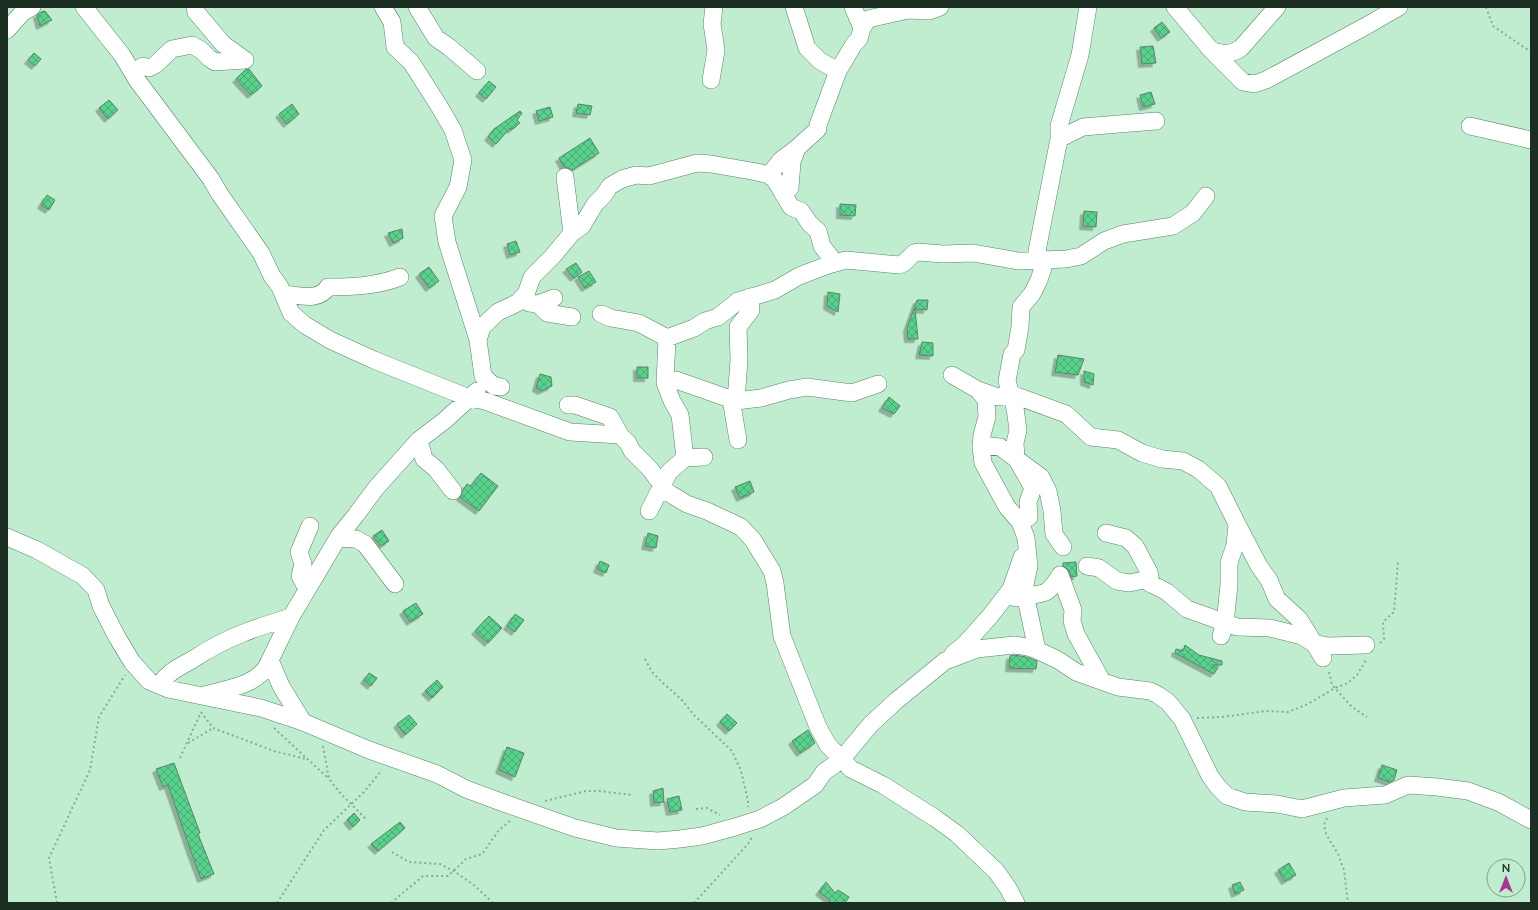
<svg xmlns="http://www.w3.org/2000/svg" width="1538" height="910" viewBox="0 0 1538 910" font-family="Lato,sans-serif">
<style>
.building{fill:url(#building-cross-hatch);stroke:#5a8368;filter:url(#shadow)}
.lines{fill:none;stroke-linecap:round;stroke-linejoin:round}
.minor-casing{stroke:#598267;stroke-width:18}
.path{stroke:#87aa93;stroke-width:2;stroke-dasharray:2 3;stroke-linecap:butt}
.minor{stroke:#fff;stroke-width:17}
</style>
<defs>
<pattern id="building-cross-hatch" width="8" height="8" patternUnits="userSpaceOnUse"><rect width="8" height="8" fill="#58d18c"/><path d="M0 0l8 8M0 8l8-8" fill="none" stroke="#48aa72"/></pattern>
<filter id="shadow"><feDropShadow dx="-3.5" dy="3.5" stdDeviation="0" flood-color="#0004"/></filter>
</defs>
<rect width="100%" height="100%" fill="#c0edcf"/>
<path class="building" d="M 45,11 L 52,20 L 40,26 L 37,15 L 41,12 Z
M 1162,22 L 1170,32 L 1161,38 L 1154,28 Z
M 1153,46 L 1156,63 L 1142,64 L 1140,47 Z
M 34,53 L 41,59 L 35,66 L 28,60 Z
M 249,69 L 262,86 L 251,95 L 236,79 L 245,70 Z
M 489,81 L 496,87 L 486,99 L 479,93 Z
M 1151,92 L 1155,104 L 1143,107 L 1140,95 Z
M 109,100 L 118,110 L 108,119 L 99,108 Z
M 292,104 L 299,114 L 287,124 L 279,114 Z
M 578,104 L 592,106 L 590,115 L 576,113 Z
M 550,107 L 553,117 L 539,121 L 536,111 Z
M 520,111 L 522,113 L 517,120 L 520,123 L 511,130 L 510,128 L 496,144 L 488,137 L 494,129 Z
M 590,138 L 599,153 L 572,170 L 564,167 L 559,158 Z
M 47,195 L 55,200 L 49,210 L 41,205 Z
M 840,204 L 856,205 L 855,216 L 840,215 Z
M 1084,211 L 1097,212 L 1096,227 L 1083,226 Z
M 402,229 L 403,238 L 393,243 L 388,233 Z
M 516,241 L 520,252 L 510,255 L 507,244 Z
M 576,263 L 582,272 L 574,278 L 566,269 Z
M 429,267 L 439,281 L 429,288 L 419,274 Z
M 589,271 L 596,282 L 585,288 L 578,277 Z
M 828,292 L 840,294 L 838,312 L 827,306 Z
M 917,300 L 928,300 L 927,310 L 915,309 L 918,339 L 908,339 L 907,328 Z
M 922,342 L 933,343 L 933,356 L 919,355 Z
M 1058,355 L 1084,359 L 1078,375 L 1055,372 Z
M 637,367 L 648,367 L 648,378 L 637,378 Z
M 1084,371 L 1094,374 L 1093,385 L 1084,382 Z
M 540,374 L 551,377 L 552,386 L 541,391 L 536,388 Z
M 889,397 L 900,406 L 894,414 L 882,408 Z
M 481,473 L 498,486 L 479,511 L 460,497 L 463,490 L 467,484 L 471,486 Z
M 750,481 L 754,492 L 740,498 L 735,487 Z
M 382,530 L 389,541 L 381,546 L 373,536 Z
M 648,533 L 658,536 L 656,548 L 645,546 Z
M 600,561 L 609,565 L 606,573 L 597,569 Z
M 1076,562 L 1077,576 L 1071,577 L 1069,570 L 1063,566 L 1063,563 Z
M 416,603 L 423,614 L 410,622 L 403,611 Z
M 515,614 L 524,620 L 515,632 L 507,626 Z
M 489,616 L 502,628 L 488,643 L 475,631 Z
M 1185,645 L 1199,655 L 1222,661 L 1222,665 L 1212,665 L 1217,669 L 1214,674 L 1175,653 L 1176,649 L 1183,651 Z
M 1014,655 L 1026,657 L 1037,661 L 1036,669 L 1009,668 L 1010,656 Z
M 369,673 L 377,678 L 371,686 L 364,680 Z
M 437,680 L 443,687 L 432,698 L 425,691 Z
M 727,714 L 737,723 L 729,731 L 720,722 Z
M 409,715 L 417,724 L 405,735 L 397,724 Z
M 808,730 L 815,743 L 800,753 L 792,741 Z
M 507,747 L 524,753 L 515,777 L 499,770 Z
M 174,763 L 200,833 L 198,834 L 214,874 L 201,879 L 190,849 L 168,785 L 163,787 L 156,769 Z
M 1382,765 L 1397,770 L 1394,780 L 1390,782 L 1378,778 Z
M 663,788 L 664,802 L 654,803 L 653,791 Z
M 679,796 L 682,810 L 670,812 L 667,799 Z
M 354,813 L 360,820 L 353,827 L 347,820 Z
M 400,822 L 405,828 L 378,851 L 371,844 Z
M 1289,863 L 1296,875 L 1285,881 L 1278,870 Z
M 826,882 L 835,893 L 838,890 L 849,897 L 845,903 L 829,903 L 830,900 L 819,892 Z
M 1240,882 L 1244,890 L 1235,894 L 1232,885 Z"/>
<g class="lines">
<defs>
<path id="minor" d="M 84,7 L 122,55 L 137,80 L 211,179 L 219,193 L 261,253 L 272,276 L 280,287 L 291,313 L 305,325 L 330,340 L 374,360 L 469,398 L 485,401 L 570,432 L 620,435 L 628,443 L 632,451 L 650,469 L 667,492 L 687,504 L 707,511 L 741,527 L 753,540 L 772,571 L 775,583 L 782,636 L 818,727 L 828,745 L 851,769 L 883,785 L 935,818 L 957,834 L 996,871 L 1008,888 L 1016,903
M 195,7 L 196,12 L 223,44 L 245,60
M 383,7 L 392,22 L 395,47 L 411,62 L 439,106 L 453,130 L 463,160 L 458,187 L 443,216 L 447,242 L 478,340
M 417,7 L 436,38 L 449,47 L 477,71
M 794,7 L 807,48 L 820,61 L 838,71
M 1175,7 L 1211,50 C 1222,55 1231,55 1241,48 L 1277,7
M 908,10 L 929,11 L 940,7
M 862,28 L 868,19 L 908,10 L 912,7
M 7,30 L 22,13 L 32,7
M 1211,50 L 1243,82 L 1254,84 L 1266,80 L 1366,26 L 1399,7
M 133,73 L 143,66 L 149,68 L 155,65 L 172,49 L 192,45 L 201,50 L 209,58 L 215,62 L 245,60
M 711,80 L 716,50 L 712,24 L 714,7
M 1470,126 L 1531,140
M 1059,139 L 1083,127 L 1156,121
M 769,175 L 781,160 L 797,148
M 565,177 L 572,233
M 783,194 L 790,188 L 792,162 L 797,148 L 818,129 L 818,125 L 838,71 L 854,44 L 859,39 L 862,28 L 853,7
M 283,294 C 298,295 319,302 328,287 C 352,287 377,286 400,277
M 529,303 L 538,304 L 554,298
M 538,304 L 547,313 L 572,317
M 601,314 L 611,318 L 639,323 L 667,338 L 665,383 L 672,401 L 680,415 L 685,458 L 669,472 L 649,511
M 667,338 L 694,328 L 705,321 L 718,317 L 738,301 L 775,290 L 799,276 L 828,265 L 846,260 L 899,265 L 904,263 L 914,253 L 918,252 L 943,254 L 973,253 L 1018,261 L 1066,259 L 1081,256 L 1104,241 L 1123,234 L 1173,226 L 1193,213 L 1206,196
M 952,375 L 978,390 L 986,400 L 987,417 L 982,435 L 981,448 L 983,463 L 1007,507 L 1020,522 L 1026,538 L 1029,566 L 1024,589 L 1037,650
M 676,380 L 736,401 L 761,398 L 789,390 L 807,387 L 852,393 L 878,384
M 501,387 L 494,386 L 483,376 L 478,340 L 482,327 L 498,312 L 517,303 L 526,294 L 532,277 L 552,257 L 572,233 L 582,226 L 595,204 L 604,195 L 610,186 L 622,179 L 636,175 L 649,176 L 697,163 L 711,164 L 757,172 L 769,175 L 775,180 L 791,207 L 801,211 L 810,224 L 818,231 L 822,246 L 835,263
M 978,390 L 998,397 L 1011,394 L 1066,414 L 1091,437 L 1118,440 L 1142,453 L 1162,459 L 1183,461 L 1198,469 L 1218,486 L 1237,524 L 1235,545 L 1229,563 L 1229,585 L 1225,623 L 1221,636
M 731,399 L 738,440
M 736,401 L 739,360 L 738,327 L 751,310 L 750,297
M 568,405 L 575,405 L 610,417 L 620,435
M 419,440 L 424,459 L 436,469 L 453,491
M 981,445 L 1000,447 L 1041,477 L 1048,491 L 1052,511 L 1054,534 L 1063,547
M 685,458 L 704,457
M 1020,522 L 1029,517 L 1028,502 L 1033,488 L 1016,458 L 1015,443 L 1018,430 L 1015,408 L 1007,381 L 1012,354 L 1016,350 L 1020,327 L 1021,307 L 1032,294 L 1039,280 L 1043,268 L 1037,251 L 1059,139 L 1059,126 L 1080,55 L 1088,7
M 1237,524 L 1259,566 L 1269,580 L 1277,599 L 1299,619 L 1323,658
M 1106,533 L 1126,538 L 1135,546 L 1149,572 L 1151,584
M 7,537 L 37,550 L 83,576 L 96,590 L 101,606 L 117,637 L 132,662 L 149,681 L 168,689 L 261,708 L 303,722 L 369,750 L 437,774 L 466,789 L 501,802 L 575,828 L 616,838 L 658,841 L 680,839 L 702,836 L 735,827 L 760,819 L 783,807 L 815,785 L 824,772 L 841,760 L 871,724 L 896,701 L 945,661 L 977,649 L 1014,645 L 1028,647 L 1037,650 L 1058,660 L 1076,672 L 1118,687 L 1150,691 L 1158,695 L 1168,702 L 1182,719 L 1210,776 L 1218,787 L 1227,796 L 1245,802 L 1277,804 L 1302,809 L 1344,798 L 1385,795 L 1408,785 L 1437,787 L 1468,791 L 1498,802 L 1531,820
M 338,538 L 356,539 L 365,544 L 395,584
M 1087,566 L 1099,568 L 1117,581 L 1129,583 L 1144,580 L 1167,592 L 1187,609 L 1237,627 L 1270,628 L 1302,636 L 1313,643 L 1328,646 L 1366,645
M 1060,575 L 1073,610 L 1072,621 L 1076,634 L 1102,681
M 307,589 L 300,576 L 303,564 L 299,552 L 310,526
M 1016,598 C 1040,591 1045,601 1060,575
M 953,654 L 966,643 L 991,615 L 1011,589 L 1022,557
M 159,685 C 171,669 179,668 195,658 C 227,637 255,628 291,617
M 205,695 C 228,688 260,686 270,660
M 303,722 L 281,686 L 270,660 L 291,617 L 339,536 L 356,515 L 376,488 L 419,440 L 444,421 L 477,391"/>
</defs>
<use href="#minor" class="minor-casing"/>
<path class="path" d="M 1486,7 L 1493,26 L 1531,52
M 1380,643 L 1384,639 L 1383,622 L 1394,612 L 1398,561
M 645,659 L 652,672 L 663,683 L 681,699 L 694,715 L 732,751 L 741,771 L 748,801 L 748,807
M 1329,672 L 1332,685 L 1352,707 L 1367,717
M 201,712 L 213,728 L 274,751 L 306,759
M 1197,718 L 1222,717 L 1266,711 L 1288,712 L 1308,704 L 1335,688 L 1348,683 L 1357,675 L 1366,660
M 274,728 L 328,778
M 188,743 L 213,728
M 323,746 L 329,779 L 341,794 L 367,820
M 180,758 L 201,712
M 545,801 L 586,791 L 599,791 L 632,795
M 696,809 L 707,808 L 720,815
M 1327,818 L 1324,825 L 1326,834 L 1338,854 L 1344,870 L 1348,903
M 392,852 L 409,862 L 440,864 L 454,871 L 475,886 L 493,903
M 57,903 L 49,858 L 90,770 L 99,717 L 125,675
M 277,903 L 324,830 L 364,792 L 382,770
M 391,903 L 423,876 L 448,876 L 466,859 L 482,854 L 499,830 L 510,821
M 694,903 L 748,844 L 752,837"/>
<use href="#minor" class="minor"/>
</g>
<rect width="1538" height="910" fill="none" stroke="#1c2d22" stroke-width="16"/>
<g transform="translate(1506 878)"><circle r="19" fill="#c0edcf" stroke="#7ea08a"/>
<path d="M0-3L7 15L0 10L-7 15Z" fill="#a63592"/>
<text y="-6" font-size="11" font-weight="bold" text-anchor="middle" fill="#1c2d22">N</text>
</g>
</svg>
